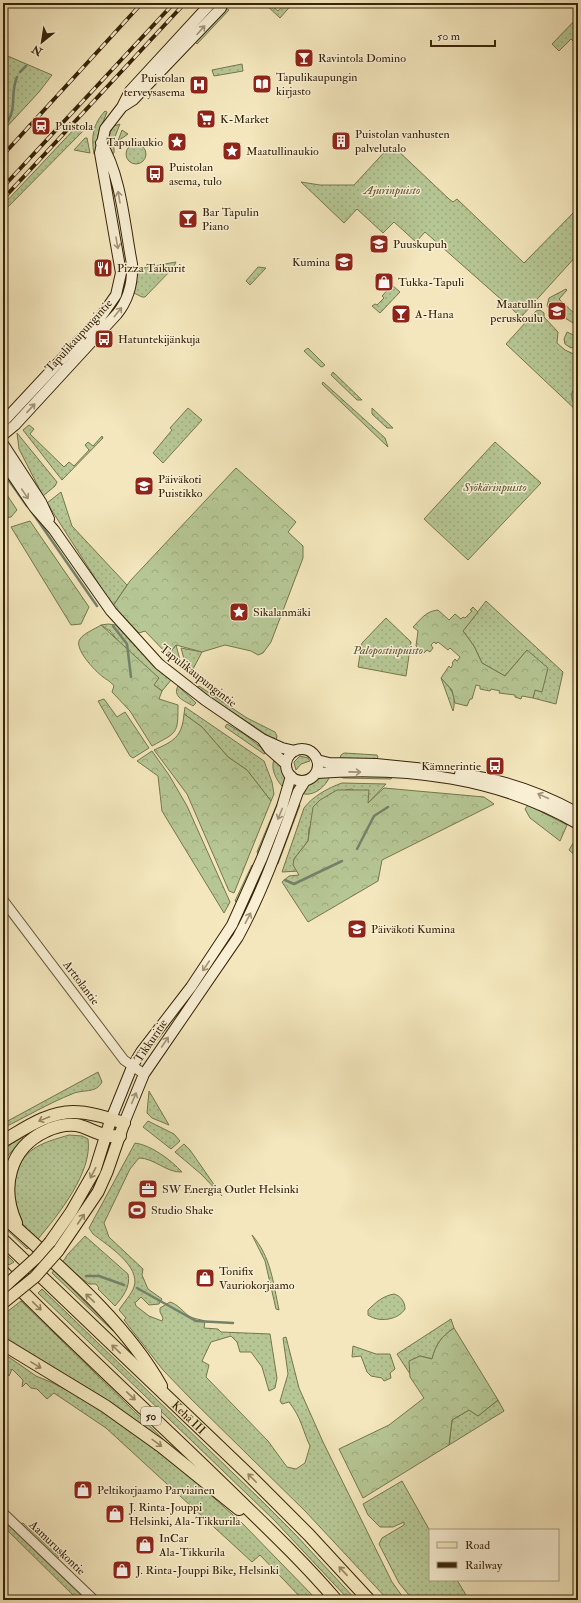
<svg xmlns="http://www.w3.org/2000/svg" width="581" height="1603" viewBox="0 0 581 1603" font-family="'IM FELL Double Pica',serif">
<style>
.grass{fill:url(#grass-dots);stroke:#76764e}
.forest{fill:url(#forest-crowns);stroke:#76764e}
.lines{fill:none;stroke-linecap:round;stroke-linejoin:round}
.stream{stroke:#74826c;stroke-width:2.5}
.tertiary-casing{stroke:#665535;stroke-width:11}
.secondary-casing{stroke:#372408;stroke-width:12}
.primary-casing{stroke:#372408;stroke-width:13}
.trunk-casing{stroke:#372408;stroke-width:14}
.tertiary{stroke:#f8efd4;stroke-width:9}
.secondary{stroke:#f8efd4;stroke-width:10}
.primary{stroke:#f4e7bd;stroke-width:11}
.trunk{stroke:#f4e7bd;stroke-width:12}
.rail-casing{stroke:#372408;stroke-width:4}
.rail{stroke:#f8efd4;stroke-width:2.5;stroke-dasharray:8;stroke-linecap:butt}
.primary-bridge-casing{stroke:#372408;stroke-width:13;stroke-linecap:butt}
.primary-bridge{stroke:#f4e7bd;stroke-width:11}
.oneway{stroke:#a19478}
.oneway2{stroke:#968662}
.labels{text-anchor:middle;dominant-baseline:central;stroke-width:3;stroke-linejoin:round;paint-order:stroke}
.shield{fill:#f8efd4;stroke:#716145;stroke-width:1}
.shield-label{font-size:11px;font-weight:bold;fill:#372408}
.poi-label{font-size:12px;fill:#372408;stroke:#f8efd4;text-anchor:start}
.park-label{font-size:12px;font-style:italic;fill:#5d5532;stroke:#f8efd4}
.street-label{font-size:12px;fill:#372408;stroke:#f8efd4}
</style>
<defs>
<pattern id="grass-dots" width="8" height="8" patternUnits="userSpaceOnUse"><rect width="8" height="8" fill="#b6c795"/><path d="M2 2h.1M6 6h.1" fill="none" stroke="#9dab7f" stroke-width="1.8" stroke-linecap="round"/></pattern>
<pattern id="forest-crowns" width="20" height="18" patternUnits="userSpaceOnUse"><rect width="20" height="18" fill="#b6c795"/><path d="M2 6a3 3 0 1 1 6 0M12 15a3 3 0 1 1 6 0" fill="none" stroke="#9dab7f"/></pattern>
</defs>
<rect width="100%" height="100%" fill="#f4e7bd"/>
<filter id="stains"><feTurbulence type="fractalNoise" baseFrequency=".005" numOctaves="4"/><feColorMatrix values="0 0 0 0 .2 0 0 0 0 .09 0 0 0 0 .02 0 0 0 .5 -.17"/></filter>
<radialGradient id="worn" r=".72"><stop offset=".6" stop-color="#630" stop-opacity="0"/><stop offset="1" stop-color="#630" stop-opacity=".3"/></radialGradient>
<path class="grass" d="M 264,3 L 269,3 L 278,11 L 285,3 L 293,3 L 280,18 Z
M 225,7 L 229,10 L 197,44 L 195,42 Z
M 578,17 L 578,45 L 571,39 L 559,51 L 552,44 Z
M 3,54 L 52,75 L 39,92 L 3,131 Z
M 242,64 L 243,71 L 214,76 L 212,70 Z
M 105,111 L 107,112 L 98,135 L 99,153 L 94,154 C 91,137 93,124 105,111 Z
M 120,124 L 114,139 L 114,153 L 111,155 C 108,146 107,134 114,126 Z
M 78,125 L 83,131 L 3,212 L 3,205 Z
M 122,130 L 128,134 L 118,141 Z
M 85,138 L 87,138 L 90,153 L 74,150 Z
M126 154a10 10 0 1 1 20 0a10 10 0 1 1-20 0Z
M 390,146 L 395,148 L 449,199 L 453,202 L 457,199 L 524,263 L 578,208 L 578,254 L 521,317 L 425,232 L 416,242 L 394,222 L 383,233 L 357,209 L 344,223 L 301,182 L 320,185 L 354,185 Z
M 176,262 L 173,268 L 145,297 L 142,297 L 134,293 C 135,283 134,274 143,268 Z
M 258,267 L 266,268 L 250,285 L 246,281 Z
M 392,285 L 400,292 L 380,313 L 372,306 L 375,304 L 377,305 L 384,298 L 382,296 Z
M 566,289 L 567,290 L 559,299 L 578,317 L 578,326 L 565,318 L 554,315 L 547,306 L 549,298 Z
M 540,310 L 544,313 L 544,317 L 558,332 L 557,343 L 565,350 L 578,356 L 578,412 L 506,344 L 536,311 Z
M 567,332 L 578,337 L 578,346 L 571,348 L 565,344 L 564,339 Z
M 308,348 L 325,365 L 322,367 L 320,366 L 304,351 Z
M 333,372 L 362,400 L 357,400 L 331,375 Z
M 188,408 L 202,420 L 163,463 L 153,453 L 172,430 L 170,428 Z
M 372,408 L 393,428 L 387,428 L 372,414 Z
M 29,425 L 34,429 L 30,434 L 64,467 L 69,462 L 74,466 L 89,450 L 85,445 L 88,442 L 93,446 L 102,436 L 103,438 L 62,480 L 23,430 Z
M 17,433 L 57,482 L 55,486 L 43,496 L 19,449 Z
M 495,442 L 541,483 L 468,560 L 424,519 Z
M 61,492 L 72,526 L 127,585 L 113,606 L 47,503 Z
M 486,601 L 563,672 L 556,704 L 533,698 L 535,690 L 542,692 L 527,650 L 505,676 L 482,663 L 474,646 L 463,631 Z
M 386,618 L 411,642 L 406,676 L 358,667 L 362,643 Z
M 108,624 L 116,625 L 135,646 L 171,680 L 162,691 L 154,685 L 110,631 L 101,625 Z
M 176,645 L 181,664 L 181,669 L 168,655 Z
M 181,648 L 202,652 L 193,669 L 194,673 L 186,666 Z
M 441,678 C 451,688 457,696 453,711 Z
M 178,686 L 196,703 L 193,706 C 185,701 172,697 178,686 Z
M 199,686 L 247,718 L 275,732 L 277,736 L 276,741 L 196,688 Z
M 185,707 L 264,761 L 272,782 L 274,794 L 271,801 L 247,770 L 228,757 L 202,727 L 184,714 Z
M 227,724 L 244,734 L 267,752 L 264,754 L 225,727 Z
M 344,753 L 377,755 L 378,757 L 375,761 L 339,761 L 341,755 Z
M 300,756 L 308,758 L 310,761 L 301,764 L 296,770 L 294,762 Z
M 275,758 C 283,766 286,777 285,789 C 277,782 269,768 275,758 Z
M 330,775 C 327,786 313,798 301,793 C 306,784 319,778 330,775 Z
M 339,776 L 394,776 L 391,779 L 343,778 Z
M 342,783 L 386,784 L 368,803 L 352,789 L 345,790 L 309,828 L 308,841 L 294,859 L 294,865 L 299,871 L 282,872 L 304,808 C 313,796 328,788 342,783 Z
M 280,797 L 283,798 L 260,857 L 257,852 Z
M 298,803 L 300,805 L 279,861 L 278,864 L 275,863 Z
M 252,865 L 256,867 L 239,905 L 235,901 Z
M 98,1072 L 102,1082 C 96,1094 82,1089 72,1094 C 49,1103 26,1117 3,1128 L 4,1123 Z
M 149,1091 L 169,1125 L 152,1118 L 147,1113 Z
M 148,1121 L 174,1134 L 180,1141 L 171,1149 L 143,1127 Z
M 21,1135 L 23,1138 L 6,1158 L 3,1168 L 3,1146 Z
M 69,1135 L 82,1136 L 88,1139 C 93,1172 58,1215 38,1239 C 33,1234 26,1229 22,1223 C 8,1202 10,1166 32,1150 C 43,1142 56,1139 69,1135 Z
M 135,1143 C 151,1145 171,1160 182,1172 C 167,1173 154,1158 139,1158 L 130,1169 L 104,1223 L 109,1237 L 143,1269 L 142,1275 L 148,1289 L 162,1299 L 159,1304 L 149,1305 L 141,1297 L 135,1303 L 136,1306 L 149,1316 L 162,1321 L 163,1318 L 160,1312 L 160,1308 L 170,1302 C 179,1305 182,1311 189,1316 C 194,1319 199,1319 205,1321 L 204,1328 L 218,1329 L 221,1332 L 270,1334 L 277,1378 L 275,1388 L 269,1391 L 262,1367 L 251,1352 L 240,1352 L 237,1342 L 231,1336 L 211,1342 L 202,1361 L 209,1365 L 206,1377 L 268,1441 L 287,1467 L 296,1469 L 305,1463 L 310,1446 C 302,1429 302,1419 289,1402 L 282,1404 L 280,1401 L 288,1374 L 283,1338 L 286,1337 L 299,1388 L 323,1442 L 392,1582 L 405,1600 L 388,1600 L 306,1512 L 189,1397 L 163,1370 L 124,1320 L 126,1318 L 119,1310 C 124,1302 131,1295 134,1287 C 141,1266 107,1245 93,1234 L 89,1228 Z
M 184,1144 L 190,1150 L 222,1196 L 201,1174 L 175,1152 Z
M 3,1221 L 30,1247 L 27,1249 L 3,1226 Z
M 252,1235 C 271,1257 273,1282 279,1310 L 276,1309 L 265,1261 Z
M 85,1236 L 128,1274 C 131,1286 123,1297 115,1306 L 98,1289 L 99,1288 L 96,1284 L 89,1284 L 62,1263 L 68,1254 Z
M 3,1251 L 14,1262 L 9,1265 L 3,1259 Z
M 54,1270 L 113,1331 L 52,1273 Z
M 42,1289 L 261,1500 L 295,1534 L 356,1600 L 349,1600 L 274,1520 L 38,1293 Z
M 394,1294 C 401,1296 405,1302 405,1309 C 398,1320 379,1323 368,1315 L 368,1310 C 376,1302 383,1296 394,1294 Z
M 21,1301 L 167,1443 L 3,1339 L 3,1315 Z
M 451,1319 L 454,1328 C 441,1337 436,1344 432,1359 L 420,1356 L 410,1361 L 410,1374 L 397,1354 Z
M 353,1346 L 376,1354 L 390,1354 L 395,1369 L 390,1373 L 391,1378 L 384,1381 L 382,1378 L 371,1376 L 367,1372 L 361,1356 L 352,1357 Z
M 3,1353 L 36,1376 L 53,1383 L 82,1398 L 164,1454 L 241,1522 L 317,1600 L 303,1600 L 260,1555 L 252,1562 L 106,1428 L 54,1393 L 47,1399 L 37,1389 L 31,1388 L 26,1383 L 22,1387 L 23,1380 L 12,1369 L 9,1376 L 6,1373 L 8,1366 L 6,1364 L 4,1366 L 3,1365 Z
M 498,1400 L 504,1411 L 449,1445 L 452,1420 L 469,1410 L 478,1416 Z
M 402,1481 L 430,1531 L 430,1580 L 457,1580 L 469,1600 L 413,1600 L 399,1583 L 379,1544 L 382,1538 L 404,1525 L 404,1522 L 393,1527 L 380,1527 L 368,1515 L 363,1504 Z
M 3,1520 L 86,1600 L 79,1600 L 76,1598 L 3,1526 Z
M 22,1523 L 23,1523 L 59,1557 L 57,1559 L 21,1524 Z"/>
<path class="forest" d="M 323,382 L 385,438 L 388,447 L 322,384 Z
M 578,386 L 578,408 C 571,401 568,392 578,386 Z
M 236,468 L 296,522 L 288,532 L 303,546 L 303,558 L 271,642 L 263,653 L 258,655 L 251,651 L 225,645 L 202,652 L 176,645 L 168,655 L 145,631 L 139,633 L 113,606 L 130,581 Z
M 3,489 L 17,510 L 11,517 L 3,518 Z
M 30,521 L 89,607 L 81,624 L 71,625 L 11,527 Z
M 473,607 L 478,612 L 463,631 L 474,646 L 482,663 L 505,676 L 527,650 L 548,668 L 542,692 L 535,690 L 533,698 L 522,696 L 521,699 L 515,697 L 515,695 L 499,693 L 500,691 L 491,689 L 490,691 L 480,689 L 480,686 L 476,685 L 472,699 L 470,699 L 467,706 L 455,703 L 452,690 L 441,678 L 449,666 L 451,668 L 453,664 L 452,663 L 455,659 L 457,661 L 460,657 L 450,648 L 448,650 L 438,642 L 436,644 L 434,642 L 431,645 L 433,648 L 430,652 L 427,650 L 424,653 L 416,646 L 418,631 L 413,627 C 421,619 426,611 438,610 L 449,620 L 455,614 L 461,619 L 463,617 L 465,618 L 472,611 L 470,610 Z
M 101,625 L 159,678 L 154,685 L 162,691 L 159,699 L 178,705 C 178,735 177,732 152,746 L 130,711 L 112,692 L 114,686 C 110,681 107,680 103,677 C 95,671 73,648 80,639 C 84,633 95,629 101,625 Z
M 104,699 L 117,717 L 125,712 L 149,748 L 133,758 L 130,756 L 98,701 Z
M 184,714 L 202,727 L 228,757 L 247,770 L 271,801 L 234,893 L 229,891 L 187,794 L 154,750 C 174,741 182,737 184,714 Z
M 152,751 L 169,775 L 187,806 L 230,902 L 224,913 L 162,811 L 158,776 L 137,761 Z
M 384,788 L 484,797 L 494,804 L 382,860 L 378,881 L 308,922 L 282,882 L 289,876 L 299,875 L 293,865 L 294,859 L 308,841 L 313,807 L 320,800 L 337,790 L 369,790 L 368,803 Z
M 528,805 L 567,825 L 560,841 L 530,818 L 525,809 Z
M 578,835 L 578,858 L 569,850 Z
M 454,1328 L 498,1400 L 478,1416 L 469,1410 L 452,1420 L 449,1445 L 363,1498 L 339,1449 L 389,1425 L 424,1398 L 410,1377 L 409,1361 L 420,1356 L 432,1359 C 436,1344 441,1337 454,1328 Z"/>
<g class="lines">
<path class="stream" d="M 20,72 L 26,66
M 3,127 C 19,112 9,95 17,77
M 3,472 L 27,506
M 32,512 L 97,606
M 113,626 L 127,644 L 131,677
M 357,849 L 374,816 L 388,807
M 285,880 L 294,884 L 342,861
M 86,1276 L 99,1276 L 124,1285
M 137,1288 L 196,1321 L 233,1323"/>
<defs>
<path id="tertiary" d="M 3,900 L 124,1060 L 144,1074
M 3,1513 L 94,1600"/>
<path id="secondary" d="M 122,107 L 130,91 L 211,3
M 3,422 L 100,318 L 116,295 L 121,273 L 100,153 L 105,129 L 122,107 L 133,100 L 221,8 L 222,3
M 3,435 L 15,425 L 117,314 C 129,299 133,283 132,264 C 125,228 121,174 101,143
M 3,444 L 41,502 L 49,519
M 3,461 L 34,507 L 54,530 L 111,611 L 159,664 L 205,700 L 262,739 L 282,748 L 295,751
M 262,739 L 269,749 L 286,764
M286 765a16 16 0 1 1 32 0a16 16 0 1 1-32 0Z
M 317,760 L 329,763 L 376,764 L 426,769
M 316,773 C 405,766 500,778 578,824
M 460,774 C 502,779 540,792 578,813
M 111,1119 L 132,1067 L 141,1052 L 191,987 L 232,925 L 262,858 L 282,807 L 291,776
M 124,1123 L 144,1074 L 238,937 C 263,891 280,842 298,792 L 305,781"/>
<path id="primary" d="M 50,1242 L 71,1212 L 95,1170 L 111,1119
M 58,1251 L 98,1192 L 107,1172 L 124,1123"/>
<g id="trunk">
<path d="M 3,1141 C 24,1129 47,1112 73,1112 C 90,1112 108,1118 124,1123"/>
<path d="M 3,1216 C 58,1266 124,1320 161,1386"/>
<path d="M 16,1223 C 0,1188 9,1148 46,1131 C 54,1127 66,1124 76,1125 C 85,1126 95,1133 105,1135 C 109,1137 115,1136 120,1136"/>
<path id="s1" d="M 3,1240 L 249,1475 L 309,1535 L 369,1600"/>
<path d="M 3,1272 C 81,1352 164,1426 244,1505 C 276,1536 307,1566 336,1600"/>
<path d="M 3,1344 L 105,1406 L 161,1446 L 239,1509"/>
</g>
</defs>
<use href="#tertiary" class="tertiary-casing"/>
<use href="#secondary" class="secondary-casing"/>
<use href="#primary" class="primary-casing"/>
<use href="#trunk" class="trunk-casing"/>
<use href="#tertiary" class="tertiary"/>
<use href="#secondary" class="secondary"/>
<use href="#primary" class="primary"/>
<use href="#trunk" class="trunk"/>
<defs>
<path id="rail" d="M 3,155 L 142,3
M 3,187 L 174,3
M 3,199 L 185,3"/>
</defs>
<use href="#rail" class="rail-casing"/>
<use href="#rail" class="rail"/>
<defs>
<path id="primary-bridge" d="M 3,1288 L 36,1258 L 50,1242
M 3,1303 L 35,1277 L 58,1251"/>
</defs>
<use href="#primary-bridge" class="primary-bridge-casing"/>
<use href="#primary-bridge" class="primary-bridge"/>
</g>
<defs><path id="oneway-shaft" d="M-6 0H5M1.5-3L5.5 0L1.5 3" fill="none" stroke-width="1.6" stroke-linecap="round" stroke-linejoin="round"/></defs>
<g class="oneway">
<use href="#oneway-shaft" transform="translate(201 30) rotate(-48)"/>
<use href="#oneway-shaft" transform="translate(119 197) rotate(-100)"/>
<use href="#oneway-shaft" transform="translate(117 243) rotate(80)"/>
<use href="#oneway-shaft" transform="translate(118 312) rotate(-51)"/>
<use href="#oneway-shaft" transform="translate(31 408) rotate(-47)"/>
<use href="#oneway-shaft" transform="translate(25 494) rotate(56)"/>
<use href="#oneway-shaft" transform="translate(355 772) rotate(1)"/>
<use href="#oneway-shaft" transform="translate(543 796) rotate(-155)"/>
<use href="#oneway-shaft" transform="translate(280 814) rotate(112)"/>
<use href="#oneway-shaft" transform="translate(248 918) rotate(-63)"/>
<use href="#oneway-shaft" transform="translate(206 966) rotate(124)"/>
<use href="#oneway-shaft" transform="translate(165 1042) rotate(-56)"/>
<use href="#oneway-shaft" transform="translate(134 1098) rotate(-67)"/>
</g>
<g class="oneway2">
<use href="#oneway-shaft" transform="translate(44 1119) rotate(158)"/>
<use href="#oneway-shaft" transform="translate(93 1173) rotate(118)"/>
<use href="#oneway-shaft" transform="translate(81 1219) rotate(-56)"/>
<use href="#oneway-shaft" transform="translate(90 1298) rotate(-136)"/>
<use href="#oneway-shaft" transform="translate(37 1306) rotate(44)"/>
<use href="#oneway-shaft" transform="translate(116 1349) rotate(-136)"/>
<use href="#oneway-shaft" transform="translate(36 1365) rotate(31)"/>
<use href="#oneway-shaft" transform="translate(131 1396) rotate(43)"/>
<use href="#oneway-shaft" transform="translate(157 1443) rotate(36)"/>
<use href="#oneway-shaft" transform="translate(252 1478) rotate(-135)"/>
<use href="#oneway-shaft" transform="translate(343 1571) rotate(-133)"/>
</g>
<defs>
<symbol id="bar-square" viewBox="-11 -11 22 22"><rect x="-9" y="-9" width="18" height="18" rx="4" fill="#8f2418" stroke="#f8efd4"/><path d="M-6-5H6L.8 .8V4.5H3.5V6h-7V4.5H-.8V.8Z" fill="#fff"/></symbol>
<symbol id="library-square" viewBox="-11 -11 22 22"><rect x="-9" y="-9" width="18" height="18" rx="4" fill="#8f2418" stroke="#f8efd4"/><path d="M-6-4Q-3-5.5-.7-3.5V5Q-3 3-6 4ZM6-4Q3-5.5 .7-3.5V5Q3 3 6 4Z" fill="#fff"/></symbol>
<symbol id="hospital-square" viewBox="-11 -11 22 22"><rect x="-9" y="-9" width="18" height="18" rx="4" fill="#8f2418" stroke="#f8efd4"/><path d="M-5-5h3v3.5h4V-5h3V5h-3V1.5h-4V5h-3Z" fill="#fff"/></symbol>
<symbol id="supermarket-square" viewBox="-11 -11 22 22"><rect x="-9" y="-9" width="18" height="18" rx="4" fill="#8f2418" stroke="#f8efd4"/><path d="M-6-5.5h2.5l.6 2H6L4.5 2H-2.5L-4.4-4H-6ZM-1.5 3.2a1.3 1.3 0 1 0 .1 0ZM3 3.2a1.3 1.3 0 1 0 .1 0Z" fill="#fff"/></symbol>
<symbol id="station-square" viewBox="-11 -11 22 22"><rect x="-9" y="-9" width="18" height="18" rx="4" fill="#8f2418" stroke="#f8efd4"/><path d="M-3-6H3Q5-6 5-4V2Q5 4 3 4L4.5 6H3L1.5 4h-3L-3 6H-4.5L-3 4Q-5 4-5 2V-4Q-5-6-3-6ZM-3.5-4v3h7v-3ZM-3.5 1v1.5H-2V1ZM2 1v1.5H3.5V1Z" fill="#fff"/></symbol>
<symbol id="building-square" viewBox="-11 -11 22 22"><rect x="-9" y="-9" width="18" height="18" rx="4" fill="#8f2418" stroke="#f8efd4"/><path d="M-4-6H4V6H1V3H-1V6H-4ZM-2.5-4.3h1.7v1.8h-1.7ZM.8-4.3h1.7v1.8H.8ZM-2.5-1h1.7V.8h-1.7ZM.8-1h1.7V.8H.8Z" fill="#fff"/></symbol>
<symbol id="sight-square" viewBox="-11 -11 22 22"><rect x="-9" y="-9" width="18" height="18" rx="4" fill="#8f2418" stroke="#f8efd4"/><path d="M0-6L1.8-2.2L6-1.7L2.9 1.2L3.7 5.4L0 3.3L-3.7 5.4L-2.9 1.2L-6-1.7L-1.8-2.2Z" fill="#fff"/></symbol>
<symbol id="bus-square" viewBox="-11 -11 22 22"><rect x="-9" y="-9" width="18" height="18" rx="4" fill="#8f2418" stroke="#f8efd4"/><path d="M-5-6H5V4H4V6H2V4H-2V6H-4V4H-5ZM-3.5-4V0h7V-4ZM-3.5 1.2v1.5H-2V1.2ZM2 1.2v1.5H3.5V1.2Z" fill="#fff"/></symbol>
<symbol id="school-square" viewBox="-11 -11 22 22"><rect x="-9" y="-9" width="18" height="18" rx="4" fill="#8f2418" stroke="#f8efd4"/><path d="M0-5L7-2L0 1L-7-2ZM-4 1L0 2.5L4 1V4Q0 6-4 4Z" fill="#fff"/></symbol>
<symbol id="restaurant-square" viewBox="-11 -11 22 22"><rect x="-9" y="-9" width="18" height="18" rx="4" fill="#8f2418" stroke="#f8efd4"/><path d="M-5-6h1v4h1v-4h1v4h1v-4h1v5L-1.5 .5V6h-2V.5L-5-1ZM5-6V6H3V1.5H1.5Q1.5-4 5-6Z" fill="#fff"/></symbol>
<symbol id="shop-square" viewBox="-11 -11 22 22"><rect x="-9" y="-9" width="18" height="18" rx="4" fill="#8f2418" stroke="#f8efd4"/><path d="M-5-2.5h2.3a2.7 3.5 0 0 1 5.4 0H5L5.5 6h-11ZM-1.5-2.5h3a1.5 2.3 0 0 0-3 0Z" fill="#fff"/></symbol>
<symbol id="office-square" viewBox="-11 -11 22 22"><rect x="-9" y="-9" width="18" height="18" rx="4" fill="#8f2418" stroke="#f8efd4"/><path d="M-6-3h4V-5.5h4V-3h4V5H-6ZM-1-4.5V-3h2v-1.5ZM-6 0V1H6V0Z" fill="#fff"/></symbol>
<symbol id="stadium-square" viewBox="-11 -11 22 22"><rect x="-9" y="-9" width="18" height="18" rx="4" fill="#8f2418" stroke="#f8efd4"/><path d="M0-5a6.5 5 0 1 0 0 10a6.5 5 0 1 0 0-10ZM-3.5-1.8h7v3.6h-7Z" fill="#fff"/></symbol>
</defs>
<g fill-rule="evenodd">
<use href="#bar-square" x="293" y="47" width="22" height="22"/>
<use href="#library-square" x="251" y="73" width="22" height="22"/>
<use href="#hospital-square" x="188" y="74" width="22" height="22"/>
<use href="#supermarket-square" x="195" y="108" width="22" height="22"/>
<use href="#station-square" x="30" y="115" width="22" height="22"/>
<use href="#building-square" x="330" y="130" width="22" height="22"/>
<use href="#sight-square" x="166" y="131" width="22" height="22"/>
<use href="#sight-square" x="221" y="140" width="22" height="22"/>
<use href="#bus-square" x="144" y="163" width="22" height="22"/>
<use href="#bar-square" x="177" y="208" width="22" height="22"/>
<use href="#school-square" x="368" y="233" width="22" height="22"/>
<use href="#school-square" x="333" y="251" width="22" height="22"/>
<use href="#restaurant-square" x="92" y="257" width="22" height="22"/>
<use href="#shop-square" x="373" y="271" width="22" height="22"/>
<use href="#school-square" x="546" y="300" width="22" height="22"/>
<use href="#bar-square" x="390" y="303" width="22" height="22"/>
<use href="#bus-square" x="93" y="328" width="22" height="22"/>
<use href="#school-square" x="133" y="475" width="22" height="22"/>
<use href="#sight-square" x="228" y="601" width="22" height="22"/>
<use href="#bus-square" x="484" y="755" width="22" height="22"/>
<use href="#school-square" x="346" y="918" width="22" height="22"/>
<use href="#office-square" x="137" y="1178" width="22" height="22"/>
<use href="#stadium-square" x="126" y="1199" width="22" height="22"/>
<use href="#shop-square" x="194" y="1267" width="22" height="22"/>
<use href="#shop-square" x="72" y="1479" width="22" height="22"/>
<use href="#shop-square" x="104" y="1503" width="22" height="22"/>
<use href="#shop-square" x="134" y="1534" width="22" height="22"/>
<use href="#shop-square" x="111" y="1559" width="22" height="22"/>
</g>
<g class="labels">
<rect class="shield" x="141" y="1407" width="20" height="18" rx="3"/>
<g class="shield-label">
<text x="151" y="1416">50</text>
</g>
<g class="poi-label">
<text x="318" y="58">Ravintola Domino</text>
<text x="276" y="77">Tapulikaupungin<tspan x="276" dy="14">kirjasto</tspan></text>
<text x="185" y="78" text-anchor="end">Puistolan<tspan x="185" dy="14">terveysasema</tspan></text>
<text x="220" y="119">K-Market</text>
<text x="55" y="126">Puistola</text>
<text x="355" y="134">Puistolan vanhusten<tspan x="355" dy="14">palvelutalo</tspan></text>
<text x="163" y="142" text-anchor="end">Tapuliaukio</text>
<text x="246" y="151">Maatullinaukio</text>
<text x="169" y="167">Puistolan<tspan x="169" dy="14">asema, tulo</tspan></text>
<text x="202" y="212">Bar Tapulin<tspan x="202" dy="14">Piano</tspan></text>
<text x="393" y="244">Puuskupuh</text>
<text x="330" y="262" text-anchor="end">Kumina</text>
<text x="117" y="268">Pizza Taikurit</text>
<text x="398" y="282">Tukka-Tapuli</text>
<text x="543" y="304" text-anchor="end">Maatullin<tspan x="543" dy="14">peruskoulu</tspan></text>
<text x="415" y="314">A-Hana</text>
<text x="118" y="339">Hatuntekijänkuja</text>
<text x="158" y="479">Päiväkoti<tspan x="158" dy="14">Puistikko</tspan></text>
<text x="253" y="612">Sikalanmäki</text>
<text x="481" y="766" text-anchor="end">Kämnerintie</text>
<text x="371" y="929">Päiväkoti Kumina</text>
<text x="162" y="1189">SW Energia Outlet Helsinki</text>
<text x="151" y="1210">Studio Shake</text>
<text x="219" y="1271">Tonifix<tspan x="219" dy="14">Vauriokorjaamo</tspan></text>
<text x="97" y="1490">Peltikorjaamo Parviainen</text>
<text x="129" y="1507">J. Rinta-Jouppi<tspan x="129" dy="14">Helsinki, Ala-Tikkurila</tspan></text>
<text x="159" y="1538">InCar<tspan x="159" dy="14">Ala-Tikkurila</tspan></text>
<text x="136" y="1570">J. Rinta-Jouppi Bike, Helsinki</text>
</g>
<g class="park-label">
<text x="392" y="190">Ajurinpuisto</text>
<text x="495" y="487">Syökärinpuisto</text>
<text x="388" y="650">Palopostinpuisto</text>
</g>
<g class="street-label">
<text transform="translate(79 336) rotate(-48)">Tapulikaupungintie</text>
<text transform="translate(198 676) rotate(38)">Tapulikaupungintie</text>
<text transform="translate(81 983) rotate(53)">Arttolantie</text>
<text transform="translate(151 1041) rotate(-56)">Tikkuritie</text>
<text stroke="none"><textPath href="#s1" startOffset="257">Kehä III</textPath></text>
<text transform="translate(57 1548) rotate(44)">Aamuruskontie</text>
</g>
</g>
<rect width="581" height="1603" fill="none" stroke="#f4e7bd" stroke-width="16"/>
<rect x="4" y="4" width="573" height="1595" fill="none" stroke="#372408" stroke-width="2"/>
<rect x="8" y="8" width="565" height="1587" fill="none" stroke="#372408"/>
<rect x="429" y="1529" width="130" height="52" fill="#f8efd4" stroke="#ab9e82"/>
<rect x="437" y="1542" width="20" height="6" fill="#f4e7bd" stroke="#ab9e82"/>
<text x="465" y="1549" font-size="12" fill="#372408">Road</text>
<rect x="437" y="1562" width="20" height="6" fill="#372408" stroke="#ab9e82"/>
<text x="465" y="1569" font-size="12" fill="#372408">Railway</text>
<g transform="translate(42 42) rotate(210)" stroke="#f8efd4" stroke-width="3" paint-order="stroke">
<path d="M0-3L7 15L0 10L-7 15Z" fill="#372408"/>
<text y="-6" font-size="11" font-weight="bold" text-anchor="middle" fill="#372408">N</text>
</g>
<path d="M431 40v6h64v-6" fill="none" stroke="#372408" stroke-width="2"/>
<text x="437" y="40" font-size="12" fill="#372408" stroke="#f8efd4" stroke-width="3" paint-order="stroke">50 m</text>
<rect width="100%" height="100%" filter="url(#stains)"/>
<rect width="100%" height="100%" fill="url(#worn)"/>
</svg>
